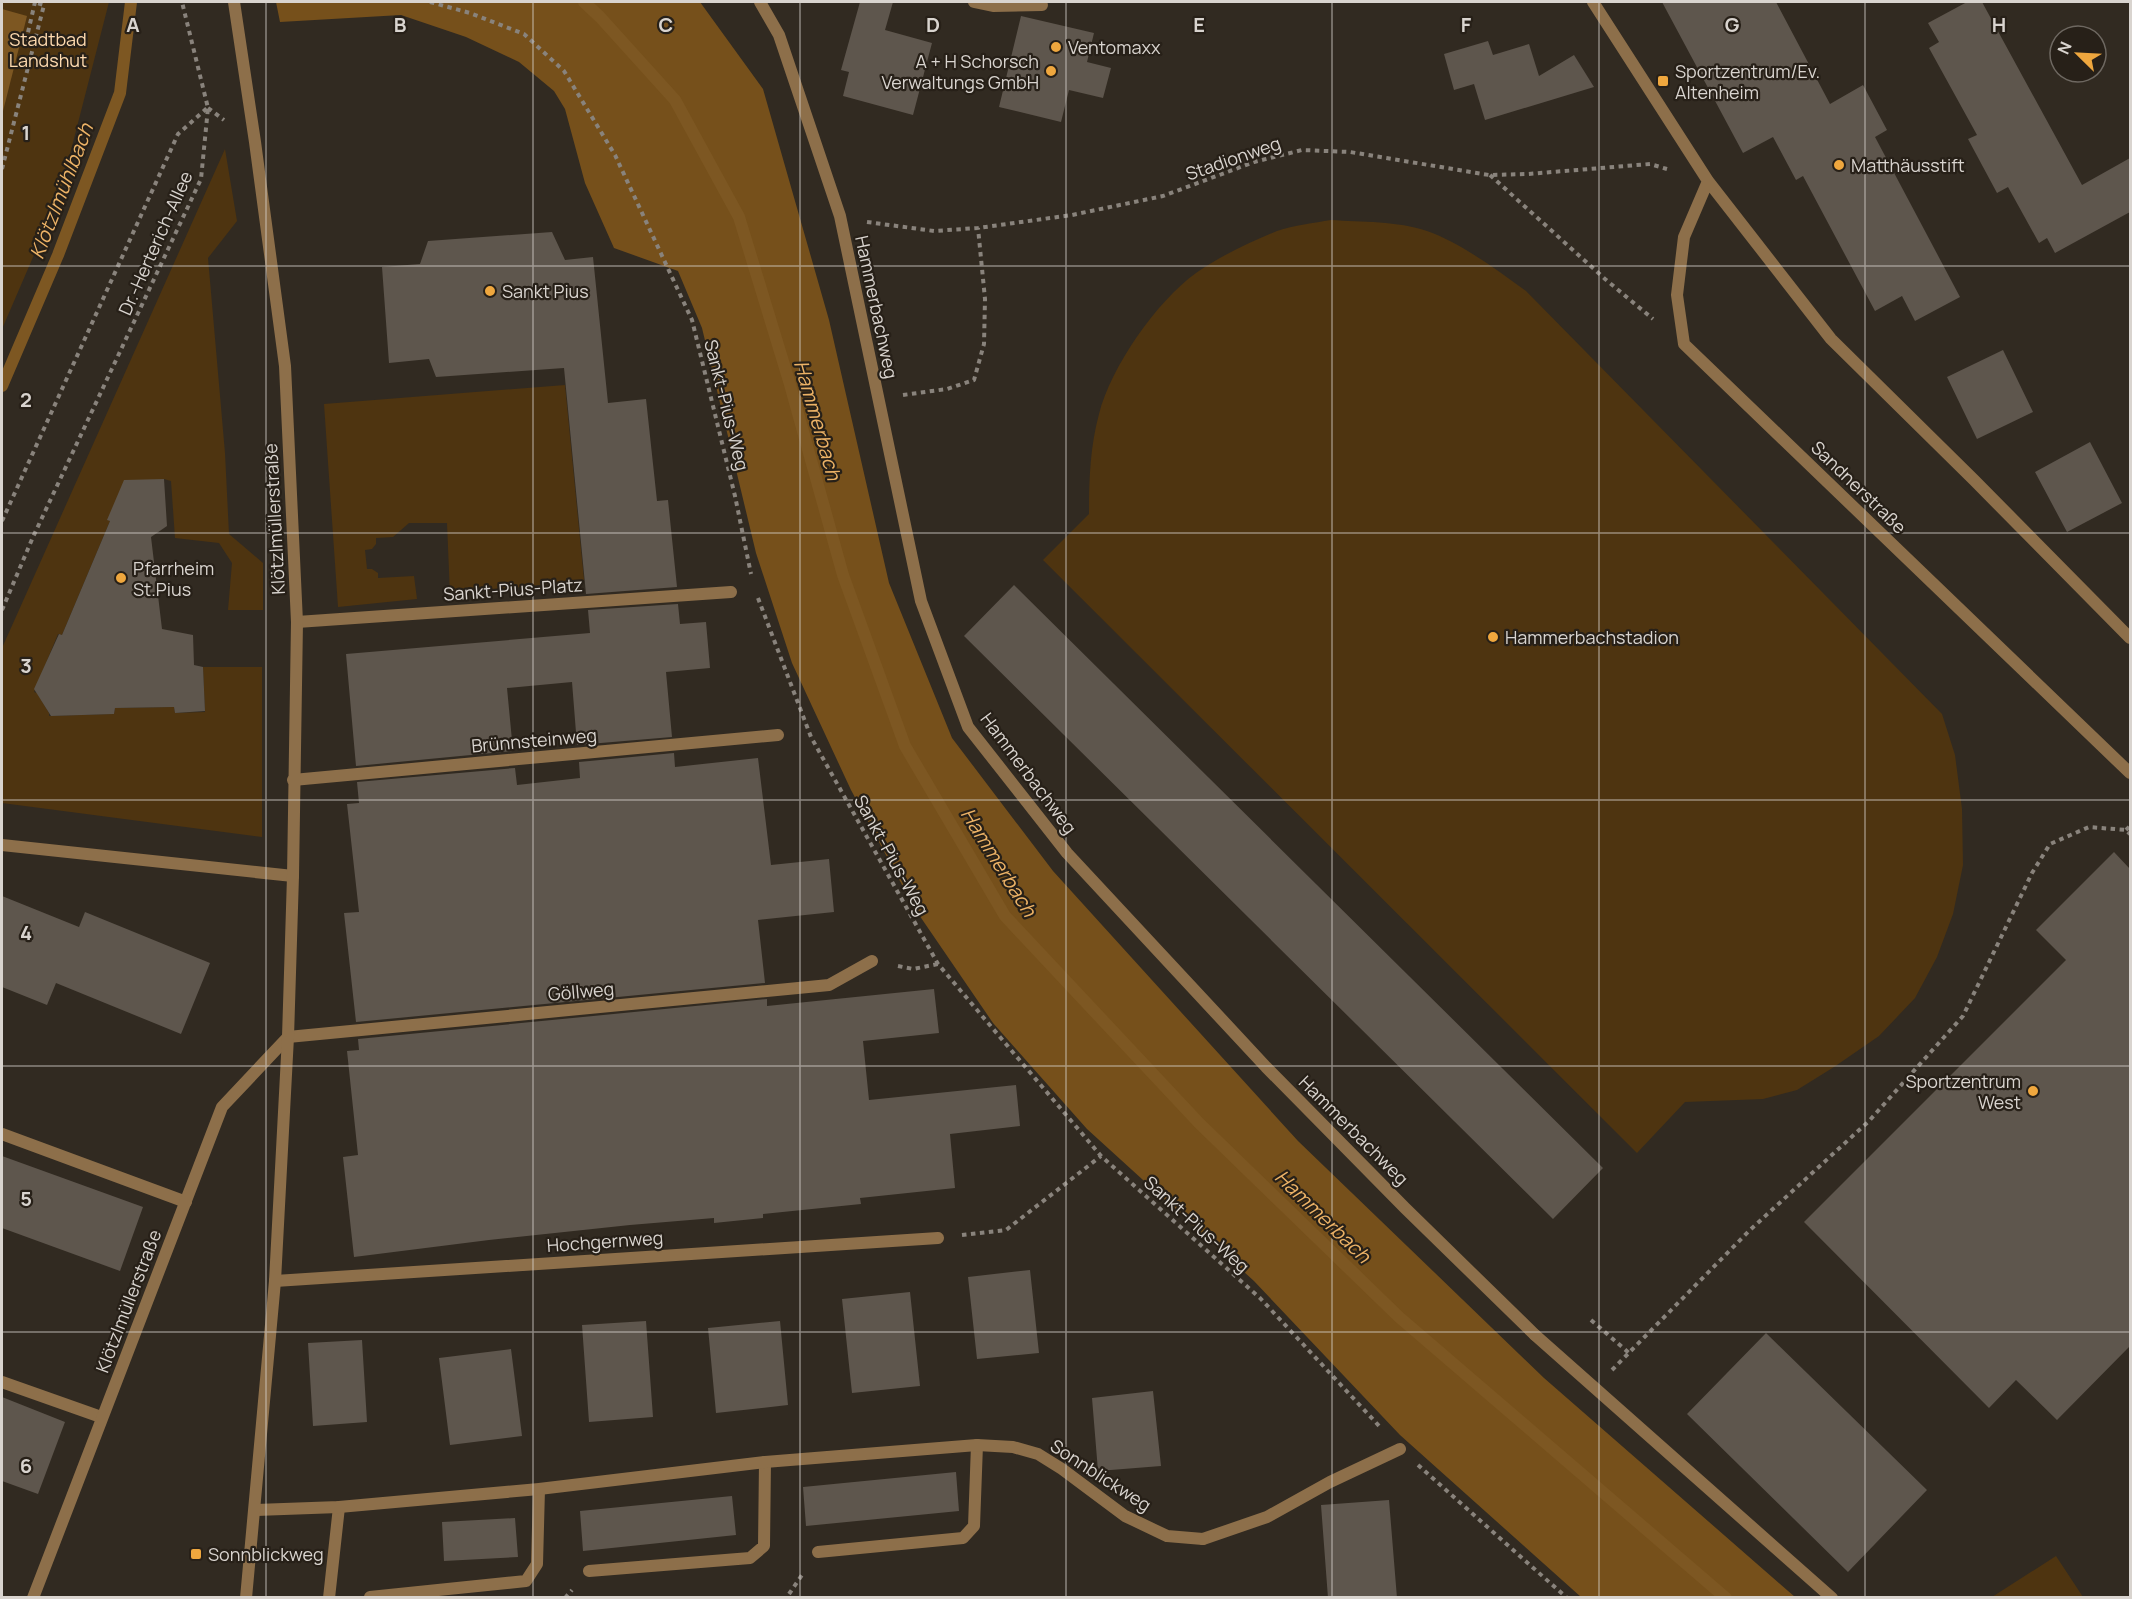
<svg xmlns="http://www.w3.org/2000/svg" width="2132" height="1599" viewBox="0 0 2132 1599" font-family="Manrope,sans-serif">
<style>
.green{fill:#4e3410}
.forest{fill:#76501b}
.water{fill:#7d5722}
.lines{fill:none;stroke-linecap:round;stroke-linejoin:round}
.stream{stroke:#7d5722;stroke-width:12}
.building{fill:#5e564d}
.path{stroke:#89837c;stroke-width:4;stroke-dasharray:4.5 4.5;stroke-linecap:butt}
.service{stroke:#8d6f4a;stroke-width:12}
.minor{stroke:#8d6f4a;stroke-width:12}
.tertiary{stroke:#8d6f4a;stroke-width:12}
.grid{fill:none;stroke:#d9d4cf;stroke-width:1.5;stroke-opacity:0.55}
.poi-dot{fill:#efa73e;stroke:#272018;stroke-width:2}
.labels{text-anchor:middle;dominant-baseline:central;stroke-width:4.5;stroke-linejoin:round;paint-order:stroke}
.park-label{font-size:18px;fill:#ffdbb0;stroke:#272018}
.poi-label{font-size:18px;fill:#d9d4cf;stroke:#272018;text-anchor:start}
.street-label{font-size:18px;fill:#d9d4cf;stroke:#272018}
.water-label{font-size:20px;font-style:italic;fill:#ecb266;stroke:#272018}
.grid-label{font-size:20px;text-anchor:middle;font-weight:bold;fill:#d9d4cf;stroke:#272018;stroke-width:4.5;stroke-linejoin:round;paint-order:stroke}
</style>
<rect width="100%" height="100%" fill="#312a21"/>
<path class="green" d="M 2,2 L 109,2 L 59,197 L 2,329 Z
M 225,149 L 237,221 L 208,258 L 225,453 L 229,534 L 263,563 L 263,610 L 228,610 L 232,563 L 219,543 L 175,538 L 171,481 L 164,479 L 110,521 L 62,635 L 58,634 L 34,692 L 37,693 L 49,713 L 49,716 L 114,714 L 115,708 L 174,707 L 175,713 L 205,712 L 203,667 L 262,667 L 262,837 L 2,803 L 2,648 Z
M 1331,220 C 1361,222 1398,221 1427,231 C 1461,243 1497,270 1526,291 L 1942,714 L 1955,755 L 1962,809 L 1963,865 L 1953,914 L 1937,957 L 1915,998 L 1879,1036 L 1834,1067 L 1797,1090 L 1763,1099 L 1685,1102 L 1637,1153 L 1043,560 L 1089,514 C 1089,481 1090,447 1099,414 C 1111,367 1156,302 1196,273 C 1220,256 1250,242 1277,231 C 1294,225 1314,223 1331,220 Z
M 565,385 L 584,580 L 450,595 L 447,523 L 409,523 L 393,537 L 376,538 L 376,544 L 372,549 L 365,550 L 367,569 L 372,569 L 378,573 L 378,578 L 414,576 L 417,599 L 338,607 L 324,404 Z
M 2056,1556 L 2083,1597 L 1992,1597 Z"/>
<path class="forest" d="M 276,2 L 700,2 L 763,89 L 829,320 L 889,583 L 952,738 L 1053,871 L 1298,1141 L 1544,1378 L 1795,1597 L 1581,1597 L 1400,1435 L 1254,1281 L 1087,1129 L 993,1023 L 915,909 L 851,790 L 792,663 L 756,553 L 702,328 L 678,271 L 614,248 L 585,183 L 565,109 L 554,91 L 519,62 L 466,37 L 401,15 L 280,22 Z"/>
<path class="water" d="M 2,9 L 27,16 L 2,115 Z"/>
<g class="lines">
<path class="stream" d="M 584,2 L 600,17 L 675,100 L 739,217 L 789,381 L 843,575 L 905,746 L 1005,916 L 1199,1123 L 1399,1317 L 1726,1598
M 2,386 L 58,255 L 120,93 L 131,2"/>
</g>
<path class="building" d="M 860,2 L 893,2 L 885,30 L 932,43 L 913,115 L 843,96 L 849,72 L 841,70 Z
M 1662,2 L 1776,2 L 1830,104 L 1863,85 L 1887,130 L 1875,137 L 1960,297 L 1915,321 L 1902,296 L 1875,311 L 1803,176 L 1796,180 L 1773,137 L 1743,153 Z
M 1967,2 L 1982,2 L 2082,185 L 2130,158 L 2130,212 L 2055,253 L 2047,238 L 2039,243 L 2008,187 L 1997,193 L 1968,139 L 1977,135 L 1929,48 L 1939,42 L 1928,23 Z
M 1021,16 L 1094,33 L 1087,62 L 1111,68 L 1103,98 L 1069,90 L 1061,122 L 999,107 Z
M 1488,41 L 1493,55 L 1529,44 L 1539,76 L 1574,55 L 1594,87 L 1485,120 L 1474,84 L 1454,90 L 1444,54 Z
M 552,232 L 565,260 L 593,257 L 608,403 L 646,399 L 657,501 L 668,500 L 677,587 L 586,594 L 564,368 L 436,377 L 429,359 L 389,363 L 382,267 L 420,264 L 428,241 Z
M 2003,350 L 2033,412 L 1977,439 L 1947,377 Z
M 2090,442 L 2122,503 L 2067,532 L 2035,472 Z
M 164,479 L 167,526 L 151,537 L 162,629 L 193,635 L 194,665 L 203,667 L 205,711 L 175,713 L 174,707 L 115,708 L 114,714 L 51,716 L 34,689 L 59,634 L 62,635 L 110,521 L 107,520 L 124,480 Z
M 1014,585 L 1603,1168 L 1553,1219 L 964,636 Z
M 678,604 L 680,624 L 706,622 L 710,668 L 666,672 L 672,737 L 577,745 L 572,682 L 507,688 L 513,751 L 356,766 L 346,654 L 590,633 L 588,610 Z
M 674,753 L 675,767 L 758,758 L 771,865 L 829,859 L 834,912 L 758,920 L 765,983 L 356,1022 L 344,913 L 359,912 L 347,804 L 359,803 L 357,782 L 515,768 L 517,785 L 580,778 L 579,762 Z
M 2114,852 L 2130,869 L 2130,1346 L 2057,1420 L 2016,1380 L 1989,1408 L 1804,1222 L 2066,960 L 2036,930 Z
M 2,896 L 79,927 L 85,912 L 210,963 L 181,1034 L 56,983 L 47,1005 L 2,987 Z
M 934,989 L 939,1033 L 863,1041 L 869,1100 L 1016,1085 L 1020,1126 L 950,1134 L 955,1188 L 860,1198 L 861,1204 L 763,1214 L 763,1218 L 714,1223 L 714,1218 L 630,1225 L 489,1240 L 354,1257 L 343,1157 L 358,1155 L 347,1051 L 359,1050 L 358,1039 L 767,999 L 767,1006 Z
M 2,1156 L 143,1207 L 120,1271 L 2,1228 Z
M 1030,1270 L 1039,1353 L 977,1359 L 968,1277 Z
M 910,1292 L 920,1386 L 852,1393 L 842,1299 Z
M 646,1321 L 653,1417 L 589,1422 L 582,1325 Z
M 780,1321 L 788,1405 L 716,1413 L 708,1328 Z
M 1766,1333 L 1927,1490 L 1848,1572 L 1687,1414 Z
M 362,1340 L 367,1422 L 313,1426 L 308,1343 Z
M 511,1349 L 522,1436 L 450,1445 L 439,1358 Z
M 1153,1391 L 1161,1466 L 1098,1471 L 1092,1398 Z
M 2,1397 L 65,1422 L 38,1494 L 2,1481 Z
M 956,1472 L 959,1511 L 806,1526 L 803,1487 Z
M 732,1496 L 736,1535 L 583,1551 L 580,1511 Z
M 1389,1500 L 1397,1598 L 1328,1598 L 1321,1505 Z
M 515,1518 L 518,1557 L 444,1561 L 442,1522 Z"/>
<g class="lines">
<path class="path" d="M 430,2 L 470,13 L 524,34 L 564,71 L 615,155 L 692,320 L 735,496 L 751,574
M 26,41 L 35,2
M 208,108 L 224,120
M 2,169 L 44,5 L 33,2
M 1490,175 L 1605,279 L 1653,319
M 867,222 L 934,231 L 978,228 L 1072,215 L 1163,196 L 1254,162 L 1302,150 L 1350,152 L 1489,175 L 1528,174 L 1650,164 L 1667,169
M 903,395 L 947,389 L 974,380 L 984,344 L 985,299 L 978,228
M 2,521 L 178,134 L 207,108
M 758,598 L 811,737 L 938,964 L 1101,1156 L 1260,1298 L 1381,1428
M 2,610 L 33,537 L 201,179 L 208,108 L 182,2
M 2126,830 L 2130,826
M 898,966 L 913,969 L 938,964
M 962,1235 L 1006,1230 L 1101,1156
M 1591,1320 L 1629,1353
M 1612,1370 L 1750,1230 L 1869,1121 L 1963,1016 L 2032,873 L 2050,844 L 2089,827 L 2126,830 L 2130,834
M 1418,1465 L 1567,1598
M 789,1594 L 804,1572
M 565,1598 L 572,1590"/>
<path class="service" d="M 974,2 L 993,6 L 1042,5
M 2,845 L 293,876
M 2,1134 L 186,1202
M 1535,1335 L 1832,1598
M 2,1382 L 101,1417
M 1203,1539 L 1267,1517 L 1330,1482 L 1400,1449
M 818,1552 L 963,1538 L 974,1526 L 977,1445
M 589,1571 L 750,1558 L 764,1546 L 765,1462
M 370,1597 L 526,1581 L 537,1564 L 539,1489
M 329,1598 L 339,1507"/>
<path class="minor" d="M 760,2 L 779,35 L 840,216 L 921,601 L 968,727 L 1067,853 L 1266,1067 L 1405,1208 L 1535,1335
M 1593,2 L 1708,181 L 1831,339 L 1974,480 L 2130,638
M 1708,181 L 1684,237 L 1677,295 L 1684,344 L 2130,773
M 297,622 L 731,592
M 293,780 L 778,735
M 275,1281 L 938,1238
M 256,1510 L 339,1507 L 539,1489 L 765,1462 L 977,1445 L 1013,1447 L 1038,1454 L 1062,1469 L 1125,1516 L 1167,1536 L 1203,1539
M 33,1598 L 222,1107 L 288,1037 L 829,985 L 872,961"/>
<path class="tertiary" d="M 234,2 L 255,142 L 285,366 L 297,622 L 293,876 L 288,1037 L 275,1281 L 246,1598"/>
</g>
<path class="grid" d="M 266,2 L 266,1598M 533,2 L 533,1598M 800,2 L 800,1598M 1066,2 L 1066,1598M 1332,2 L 1332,1598M 1599,2 L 1599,1598M 1865,2 L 1865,1598M 2,266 L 2130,266M 2,533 L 2130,533M 2,800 L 2130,800M 2,1066 L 2130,1066M 2,1332 L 2130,1332"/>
<g class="poi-dot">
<circle cx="1056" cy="47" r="6"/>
<circle cx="1051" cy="71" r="6"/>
<rect x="1657" y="75" width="12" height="12" rx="3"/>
<circle cx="1839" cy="165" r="6"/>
<circle cx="490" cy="291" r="6"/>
<circle cx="121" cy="578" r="6"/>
<circle cx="1493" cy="637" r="6"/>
<circle cx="2033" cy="1091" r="6"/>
<rect x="190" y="1548" width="12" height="12" rx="3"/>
</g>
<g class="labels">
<g class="park-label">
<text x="48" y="39">Stadtbad<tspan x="48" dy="21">Landshut</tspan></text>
</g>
<g class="poi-label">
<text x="1068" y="47">Ventomaxx</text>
<text x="1039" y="61" text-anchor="end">A + H Schorsch<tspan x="1039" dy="21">Verwaltungs GmbH</tspan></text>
<text x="1675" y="71">Sportzentrum/Ev.<tspan x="1675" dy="21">Altenheim</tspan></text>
<text x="1851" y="165">Matthäusstift</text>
<text x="502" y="291">Sankt Pius</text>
<text x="133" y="568">Pfarrheim<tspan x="133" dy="21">St.Pius</tspan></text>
<text x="1505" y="637">Hammerbachstadion</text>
<text x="2021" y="1081" text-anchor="end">Sportzentrum<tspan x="2021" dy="21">West</tspan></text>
<text x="208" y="1554">Sonnblickweg</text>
</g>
<g class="street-label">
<text transform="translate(1233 158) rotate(-19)">Stadionweg</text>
<text transform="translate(155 243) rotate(-66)">Dr.-Herterich-Allee</text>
<text transform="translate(877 307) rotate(78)">Hammerbachweg</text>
<text transform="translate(727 405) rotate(76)">Sankt-Pius-Weg</text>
<text transform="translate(1859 487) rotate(44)">Sandnerstraße</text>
<text transform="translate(274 519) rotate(-93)">Klötzlmüllerstraße</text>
<text transform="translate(513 589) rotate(-4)">Sankt-Pius-Platz</text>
<text transform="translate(534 740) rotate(-5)">Brünnsteinweg</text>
<text transform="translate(1029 773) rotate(53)">Hammerbachweg</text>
<text transform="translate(892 855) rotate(61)">Sankt-Pius-Weg</text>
<text transform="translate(581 991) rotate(-5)">Göllweg</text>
<text transform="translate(1354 1130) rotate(45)">Hammerbachweg</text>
<text transform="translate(1197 1224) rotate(42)">Sankt-Pius-Weg</text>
<text transform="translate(605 1241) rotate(-4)">Hochgernweg</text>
<text transform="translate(128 1301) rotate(-69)">Klötzlmüllerstraße</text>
<text transform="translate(1101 1475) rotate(33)">Sonnblickweg</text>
</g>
<g class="water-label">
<text transform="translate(61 191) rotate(-69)">Klötzlmühlbach</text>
<text transform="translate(818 420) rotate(74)">Hammerbach</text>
<text transform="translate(999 862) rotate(58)">Hammerbach</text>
<text transform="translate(1323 1216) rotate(44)">Hammerbach</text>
</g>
</g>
<g class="grid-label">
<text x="133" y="32">A</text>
<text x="400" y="32">B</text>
<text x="666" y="32">C</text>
<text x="933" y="32">D</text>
<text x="1199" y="32">E</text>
<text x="1466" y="32">F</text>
<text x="1732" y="32">G</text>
<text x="1999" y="32">H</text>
<text x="26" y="140">1</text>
<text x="26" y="407">2</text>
<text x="26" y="673">3</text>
<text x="26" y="940">4</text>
<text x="26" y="1206">5</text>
<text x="26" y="1473">6</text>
</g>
<rect width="2132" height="1599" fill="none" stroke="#d9d4cf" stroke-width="6"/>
<g transform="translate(2078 54) rotate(294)"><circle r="28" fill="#272018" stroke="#6e6861" stroke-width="1.5"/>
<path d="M0-4.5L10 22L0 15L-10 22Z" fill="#efa73e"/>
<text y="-9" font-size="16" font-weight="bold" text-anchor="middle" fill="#d9d4cf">N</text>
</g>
</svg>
